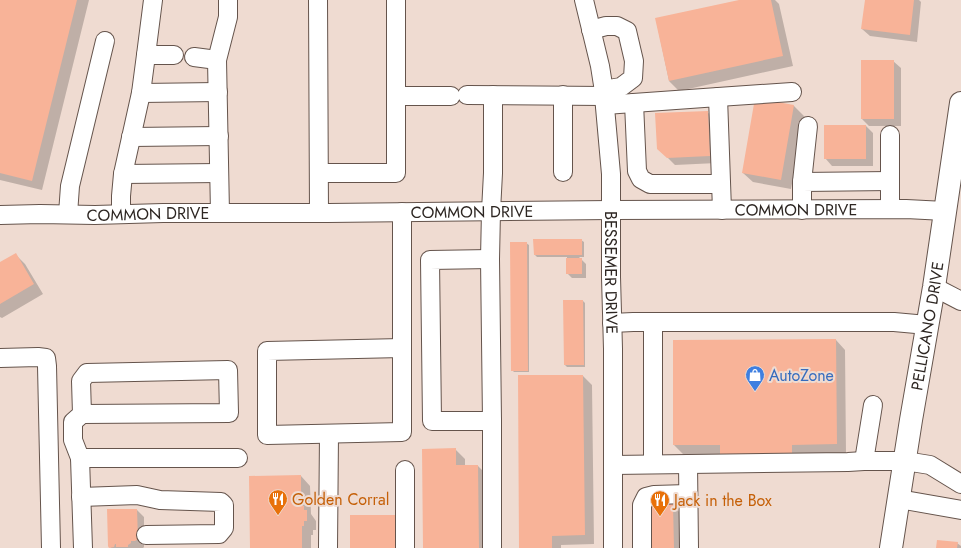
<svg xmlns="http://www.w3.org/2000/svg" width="961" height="548" viewBox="0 0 961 548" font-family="Jost,sans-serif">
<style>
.shadow{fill:#0003}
.building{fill:#f8b398}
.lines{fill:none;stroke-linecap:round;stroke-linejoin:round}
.minor-casing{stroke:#65544c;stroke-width:20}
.major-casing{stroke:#65544c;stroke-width:24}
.minor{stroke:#fff;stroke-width:18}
.major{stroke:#fff;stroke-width:22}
.labels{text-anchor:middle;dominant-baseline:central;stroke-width:4;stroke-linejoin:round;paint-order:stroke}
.street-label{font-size:16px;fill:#2d2622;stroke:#efdbd1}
.shop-label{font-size:16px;fill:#366cbe;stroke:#efdbd1;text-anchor:start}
.food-label{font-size:16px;fill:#c56008;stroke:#efdbd1;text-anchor:start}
</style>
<rect width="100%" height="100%" fill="#efdbd1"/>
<path class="shadow" d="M 0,0 L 89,0 L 42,190 L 0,180 Z
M 743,0 L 775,0 L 779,4 L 793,66 L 679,91 L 669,81 L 656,19 Z
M 866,0 L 919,0 L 921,2 L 917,42 L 870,36 L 862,29 Z
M 893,61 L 901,68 L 901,126 L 866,126 L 873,133 L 873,166 L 832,166 L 825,158 L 825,126 L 869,126 L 862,119 Z
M 756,99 L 794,106 L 804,116 L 791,189 L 753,182 L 743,173 Z
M 707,112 L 715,119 L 717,163 L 675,165 L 664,154 Z
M 534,240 L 581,240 L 584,242 L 584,257 L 579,257 L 586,264 L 586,278 L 572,278 L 567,273 L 567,257 L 537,257 L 535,255 Z
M 526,243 L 529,245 L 529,372 L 514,372 L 512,370 Z
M 16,255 L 25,264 L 43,294 L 2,318 L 0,317 L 0,264 Z
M 583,301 L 585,303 L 585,367 L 567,367 L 565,365 Z
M 836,340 L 845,350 L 846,454 L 684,455 L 674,445 Z
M 583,376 L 592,385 L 594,544 L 561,545 L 561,548 L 520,548 Z
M 455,449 L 465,459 L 465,466 L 478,466 L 487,475 L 488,548 L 424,548 Z
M 301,476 L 310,486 L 311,514 L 316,521 L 316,530 L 313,530 L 313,535 L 311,535 L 311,548 L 251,548 Z
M 673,505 L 680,513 L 680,548 L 649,548 Z
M 137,510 L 144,517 L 144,547 L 143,548 L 111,548 L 110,547 Z
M 957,543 L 961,546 L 961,548 L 937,548 Z"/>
<path class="building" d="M 0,0 L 77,0 L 32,181 L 0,173 Z
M 739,0 L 771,0 L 783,56 L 669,81 L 655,18 Z
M 865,0 L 914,0 L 910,35 L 861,29 Z
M 861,60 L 894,60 L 894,119 L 861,119 Z
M 755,98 L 794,105 L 781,180 L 742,173 Z
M 708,111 L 710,156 L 667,158 L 657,149 L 655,113 Z
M 824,125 L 866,125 L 866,159 L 824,159 Z
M 533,239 L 582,239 L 582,255 L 534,255 Z
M 510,242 L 527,242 L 528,371 L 511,371 Z
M 16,253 L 34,284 L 0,304 L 0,262 Z
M 566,258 L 582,258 L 582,274 L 566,274 Z
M 563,300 L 583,300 L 584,365 L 564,365 Z
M 836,339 L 837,444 L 792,445 L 792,455 L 720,455 L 720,445 L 673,445 L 673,340 Z
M 518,375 L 583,375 L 585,535 L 552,536 L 552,548 L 519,548 Z
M 456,448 L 456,465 L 478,465 L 479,548 L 423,548 L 422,449 Z
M 301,475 L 301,506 L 304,506 L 304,510 L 307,510 L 307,521 L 304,521 L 304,526 L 302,526 L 302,548 L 250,548 L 249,476 Z
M 647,504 L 673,504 L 674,548 L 648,548 Z
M 107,509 L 137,509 L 138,539 L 135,541 L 131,541 L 131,543 L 128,545 L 128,547 L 116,547 L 116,544 L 115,544 L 114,547 L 109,548 L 108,546 Z
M 350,515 L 400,515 L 400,548 L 350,548 Z
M 937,540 L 958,542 L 957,548 L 936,548 Z"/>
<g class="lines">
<defs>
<g id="minor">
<path d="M 318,0 L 319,213"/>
<path id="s1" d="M 584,0 L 600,66 L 603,85 L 611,174 L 611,277 L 613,349 L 613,548"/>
<path d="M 591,30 L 606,26 L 617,26 L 627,31 L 634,61 L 633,78 L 621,87 L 603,90"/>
<path d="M 146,55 L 153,0"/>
<path d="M 174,55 L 146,55 L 141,93 L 123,174 L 219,173"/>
<path d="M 194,57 L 217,60 L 220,213"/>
<path d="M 217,60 L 228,17 L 228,0"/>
<path d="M 141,93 L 218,92"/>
<path d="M 467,95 L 604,96"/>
<path d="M 563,95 L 563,172"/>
<path d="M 396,96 L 451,96"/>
<path d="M 718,97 L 792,92"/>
<path d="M 634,103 L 637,171 L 641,179 L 650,184 L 721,184"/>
<path d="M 605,105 L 718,97 L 722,210"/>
<path d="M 890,135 L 890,209"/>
<path d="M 131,137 L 219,136"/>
<path d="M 319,173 L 396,173 L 396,0"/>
<path d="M 802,182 L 808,126"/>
<path d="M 802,210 L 802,182 L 890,181"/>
<path d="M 68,214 L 70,186 L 105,41"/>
<path d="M 121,214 L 121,196 L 123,174"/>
<path id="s2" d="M 0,215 L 40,214 L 95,215 L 163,213 L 328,213 L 611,210 L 906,209 L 945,211"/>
<path d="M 490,259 L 430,260 L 432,421 L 492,421"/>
<path d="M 934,287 L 961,301"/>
<path d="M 653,322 L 653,464"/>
<path d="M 612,323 L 633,322 L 894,322 L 927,325"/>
<path d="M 402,348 L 402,432 L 267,435 L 267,351 Z"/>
<path d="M 402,348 L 402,212"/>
<path d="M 0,358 L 38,357 L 46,358 L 47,366 L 51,548"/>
<path d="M 80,458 L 73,440 L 73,422 L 82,414 L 81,381 L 87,373 L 228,370 L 229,413 L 82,414"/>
<path d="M 864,461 L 873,405"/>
<path d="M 688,464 L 689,548"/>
<path d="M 613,465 L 848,462 L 864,461 L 905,461 L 930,465 L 961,484"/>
<path d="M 405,470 L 405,548"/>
<path d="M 81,497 L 137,495 L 160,500 L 221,502 L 224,505 L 224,528 L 219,534 L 146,535"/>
<path d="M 899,499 L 961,510"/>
<path d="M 83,548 L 80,458 L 238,458"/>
<path d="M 328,548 L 329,434"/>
<path d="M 492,548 L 492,421 L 490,259 L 491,211 L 493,173 L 493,95"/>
<path d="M 642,548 L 642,505 L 646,497 L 654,495 L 688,494"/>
</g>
<g id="major">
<path id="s3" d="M 891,548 L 911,420 L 934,287 L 961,103"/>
</g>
</defs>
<use href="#minor" class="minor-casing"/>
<use href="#major" class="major-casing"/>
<use href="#minor" class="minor"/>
<use href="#major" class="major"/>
</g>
<defs>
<symbol id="shop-pin" viewBox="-11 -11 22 30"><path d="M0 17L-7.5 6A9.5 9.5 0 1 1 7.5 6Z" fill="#3f7fe0" stroke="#efdbd1"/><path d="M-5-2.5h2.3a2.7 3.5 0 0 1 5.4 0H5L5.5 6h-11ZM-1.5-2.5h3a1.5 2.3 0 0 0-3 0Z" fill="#fff"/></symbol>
<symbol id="restaurant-pin" viewBox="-11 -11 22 30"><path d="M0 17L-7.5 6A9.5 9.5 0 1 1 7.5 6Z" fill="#e8710a" stroke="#efdbd1"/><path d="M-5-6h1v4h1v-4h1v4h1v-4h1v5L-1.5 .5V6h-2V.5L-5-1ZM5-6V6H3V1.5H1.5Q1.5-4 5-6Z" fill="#fff"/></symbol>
</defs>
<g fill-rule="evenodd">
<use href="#shop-pin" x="744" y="364" width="22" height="30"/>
<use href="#restaurant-pin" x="267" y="488" width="22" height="30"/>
<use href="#restaurant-pin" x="649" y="489" width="22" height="30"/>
</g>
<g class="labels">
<g class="street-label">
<text stroke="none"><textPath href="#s2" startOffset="796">COMMON DRIVE</textPath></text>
<text stroke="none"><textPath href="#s2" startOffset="472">COMMON DRIVE</textPath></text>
<text stroke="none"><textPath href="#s2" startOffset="148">COMMON DRIVE</textPath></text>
<text stroke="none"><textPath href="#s1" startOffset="275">BESSEMER DRIVE</textPath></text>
<text stroke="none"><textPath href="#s3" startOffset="225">PELLICANO DRIVE</textPath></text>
</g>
<g class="shop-label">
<text x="769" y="375">AutoZone</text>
</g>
<g class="food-label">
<text x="292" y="499">Golden Corral</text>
<text x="674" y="500">Jack in the Box</text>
</g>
</g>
</svg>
